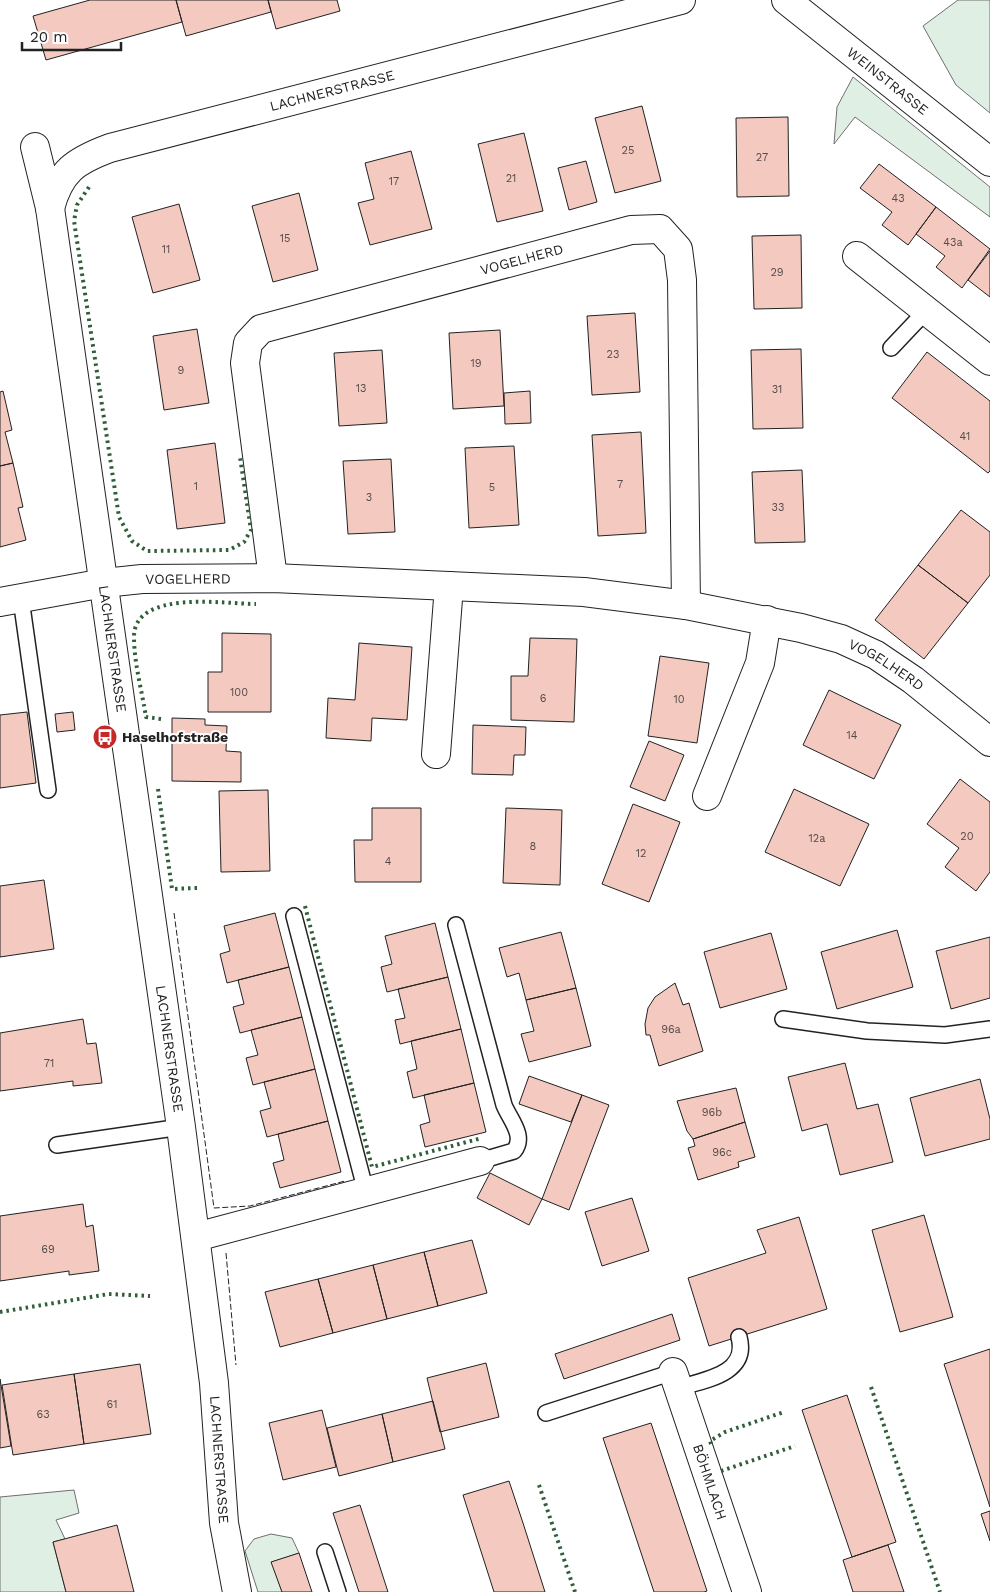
<svg xmlns="http://www.w3.org/2000/svg" width="990" height="1592" viewBox="0 0 990 1592" font-family="'Work Sans',sans-serif">
<style>
.green{fill:#e0efe3;stroke:#6f6f6f}
.building{fill:#f3c9c0;stroke:#222}
.lines{fill:none;stroke-linecap:round;stroke-linejoin:round}
.service-casing{stroke:#222;stroke-width:18}
.minor-casing{stroke:#222;stroke-width:30}
.secondary-casing{stroke:#222;stroke-width:30}
.service{stroke:#fff;stroke-width:15}
.minor{stroke:#fff;stroke-width:28}
.secondary{stroke:#fff;stroke-width:28}
.hedge{stroke:#2f5e38;stroke-width:4;stroke-dasharray:2.5 4;stroke-linecap:butt}
.fence{stroke:#222;stroke-width:1;stroke-dasharray:6 2.5;stroke-linecap:butt}
.labels{text-anchor:middle;dominant-baseline:central;stroke-width:4;stroke-linejoin:round;paint-order:stroke}
.number-label{font-size:11px;fill:#564c4a}
.street-label{font-size:14px;fill:#222;stroke:#fff}
.poi-label{font-size:14px;font-weight:bold;fill:#222;stroke:#fff;text-anchor:start}
</style>
<rect width="100%" height="100%" fill="#fff"/>
<path class="green" d="M 958,0 L 990,0 L 990,113 L 956,85 L 923,26 Z
M 853,77 L 990,187 L 990,217 L 855,117 L 834,144 L 837,107 Z
M 74,1490 L 79,1513 L 56,1520 L 65,1539 L 53,1542 L 66,1592 L 0,1592 L 0,1497 Z
M 271,1534 L 292,1538 L 299,1553 L 272,1562 L 282,1592 L 258,1592 L 245,1551 L 254,1539 Z"/>
<path class="building" d="M 90,0 L 176,0 L 182,22 L 46,60 L 33,16 Z
M 176,0 L 268,0 L 271,12 L 186,36 Z
M 268,0 L 337,0 L 340,11 L 276,29 Z
M 642,106 L 661,181 L 615,193 L 595,118 Z
M 788,117 L 789,196 L 737,197 L 736,118 Z
M 524,133 L 543,211 L 497,222 L 478,144 Z
M 411,151 L 432,229 L 370,245 L 358,203 L 374,199 L 365,163 Z
M 586,161 L 597,202 L 569,210 L 558,168 Z
M 879,164 L 936,207 L 908,245 L 882,225 L 892,212 L 860,188 Z
M 299,193 L 318,270 L 273,282 L 252,206 Z
M 179,204 L 200,280 L 153,293 L 132,217 Z
M 936,207 L 990,249 L 962,288 L 936,267 L 945,256 L 916,234 Z
M 801,235 L 802,308 L 754,309 L 752,236 Z
M 990,251 L 990,297 L 968,280 Z
M 635,313 L 640,392 L 592,395 L 587,316 Z
M 197,329 L 209,403 L 164,410 L 153,336 Z
M 500,330 L 504,406 L 453,409 L 449,333 Z
M 801,349 L 803,428 L 753,429 L 751,350 Z
M 382,350 L 387,423 L 339,426 L 334,353 Z
M 927,352 L 990,401 L 990,471 L 988,473 L 892,398 Z
M 3,391 L 12,430 L 5,432 L 13,463 L 0,466 L 0,392 Z
M 530,391 L 531,423 L 505,424 L 504,393 Z
M 641,432 L 646,533 L 598,536 L 592,435 Z
M 215,443 L 225,523 L 177,529 L 167,450 Z
M 514,446 L 519,525 L 469,528 L 465,448 Z
M 391,459 L 395,532 L 348,534 L 343,461 Z
M 13,463 L 23,507 L 18,508 L 26,540 L 0,547 L 0,466 Z
M 802,470 L 805,542 L 755,543 L 752,472 Z
M 961,510 L 990,532 L 990,575 L 968,603 L 918,565 Z
M 918,565 L 968,603 L 924,659 L 875,620 Z
M 222,633 L 271,634 L 271,712 L 208,712 L 208,672 L 222,672 Z
M 530,638 L 577,639 L 574,722 L 511,720 L 511,676 L 528,676 Z
M 359,643 L 412,647 L 407,720 L 372,718 L 371,741 L 326,738 L 328,698 L 355,700 Z
M 660,656 L 709,663 L 697,743 L 648,736 Z
M 829,690 L 901,725 L 874,779 L 803,745 Z
M 27,712 L 36,783 L 0,788 L 0,715 Z
M 73,712 L 75,730 L 57,732 L 55,714 Z
M 172,718 L 205,719 L 205,725 L 227,726 L 226,751 L 241,752 L 241,782 L 172,781 Z
M 473,725 L 526,727 L 525,755 L 514,755 L 513,775 L 472,774 Z
M 649,741 L 684,755 L 665,801 L 630,787 Z
M 960,779 L 990,802 L 990,872 L 976,891 L 945,867 L 959,848 L 927,824 Z
M 794,789 L 869,824 L 840,886 L 765,852 Z
M 268,790 L 270,871 L 221,872 L 219,791 Z
M 633,804 L 680,822 L 649,902 L 602,884 Z
M 372,808 L 421,808 L 421,882 L 355,882 L 354,840 L 372,840 Z
M 506,808 L 562,810 L 560,885 L 503,883 Z
M 44,880 L 54,949 L 0,957 L 0,886 Z
M 275,913 L 289,967 L 227,983 L 220,954 L 230,951 L 224,926 Z
M 435,923 L 448,977 L 387,992 L 381,967 L 392,964 L 385,936 Z
M 897,930 L 913,987 L 837,1009 L 821,952 Z
M 561,932 L 576,988 L 526,1000 L 519,973 L 507,977 L 499,948 Z
M 771,933 L 787,989 L 720,1008 L 704,952 Z
M 990,937 L 990,998 L 951,1009 L 936,951 Z
M 289,967 L 302,1017 L 240,1033 L 233,1007 L 244,1004 L 238,980 Z
M 448,977 L 461,1029 L 400,1044 L 395,1020 L 405,1018 L 398,989 Z
M 675,983 L 683,1005 L 689,1003 L 703,1051 L 659,1066 L 650,1035 L 646,1035 L 645,1024 L 648,1008 L 655,997 Z
M 576,988 L 591,1046 L 529,1062 L 521,1034 L 534,1031 L 526,1000 Z
M 302,1017 L 315,1069 L 253,1085 L 246,1058 L 258,1055 L 251,1030 Z
M 83,1019 L 87,1044 L 96,1043 L 102,1083 L 73,1086 L 73,1081 L 0,1091 L 0,1033 Z
M 461,1029 L 474,1083 L 413,1098 L 407,1072 L 417,1069 L 411,1041 Z
M 845,1063 L 857,1109 L 878,1104 L 893,1162 L 840,1175 L 827,1124 L 802,1131 L 788,1077 Z
M 315,1069 L 328,1121 L 267,1137 L 260,1111 L 271,1108 L 264,1082 Z
M 529,1076 L 582,1095 L 571,1122 L 519,1104 Z
M 980,1079 L 990,1119 L 990,1139 L 925,1156 L 910,1098 Z
M 474,1083 L 486,1132 L 425,1147 L 420,1125 L 430,1122 L 424,1095 Z
M 736,1088 L 745,1122 L 693,1139 L 687,1131 L 677,1101 Z
M 582,1095 L 609,1105 L 569,1210 L 542,1199 Z
M 328,1121 L 341,1172 L 280,1188 L 273,1163 L 284,1160 L 278,1134 Z
M 745,1122 L 755,1157 L 738,1162 L 739,1167 L 698,1180 L 688,1148 L 695,1146 L 693,1139 Z
M 490,1173 L 542,1199 L 529,1225 L 477,1198 Z
M 632,1198 L 649,1251 L 602,1266 L 585,1212 Z
M 83,1204 L 86,1227 L 93,1225 L 99,1271 L 69,1275 L 69,1271 L 0,1281 L 0,1216 Z
M 924,1215 L 953,1317 L 900,1332 L 872,1230 Z
M 799,1217 L 827,1309 L 709,1346 L 688,1278 L 766,1253 L 757,1230 Z
M 472,1240 L 487,1293 L 438,1306 L 424,1252 Z
M 424,1252 L 438,1306 L 387,1319 L 373,1265 Z
M 373,1265 L 387,1319 L 333,1333 L 318,1279 Z
M 318,1279 L 333,1333 L 280,1347 L 265,1292 Z
M 672,1314 L 680,1340 L 564,1379 L 555,1354 Z
M 990,1349 L 990,1507 L 944,1364 Z
M 486,1363 L 499,1417 L 440,1432 L 427,1378 Z
M 140,1364 L 151,1434 L 84,1444 L 74,1374 Z
M 74,1374 L 84,1444 L 13,1455 L 2,1385 Z
M 0,1379 L 11,1446 L 0,1448 Z
M 847,1395 L 896,1542 L 852,1557 L 802,1410 Z
M 433,1401 L 445,1449 L 393,1462 L 382,1414 Z
M 322,1410 L 336,1467 L 283,1480 L 269,1423 Z
M 382,1414 L 393,1462 L 339,1476 L 327,1428 Z
M 651,1423 L 707,1591 L 704,1592 L 654,1592 L 603,1438 Z
M 509,1481 L 523,1523 L 545,1592 L 494,1592 L 463,1495 Z
M 360,1505 L 388,1592 L 359,1592 L 333,1513 Z
M 990,1511 L 990,1541 L 981,1514 Z
M 117,1525 L 134,1592 L 66,1592 L 53,1542 Z
M 888,1545 L 904,1592 L 853,1592 L 843,1560 Z
M 299,1553 L 312,1592 L 282,1592 L 271,1562 Z"/>
<g class="lines">
<defs>
<path id="service" d="M 891,348 L 926,311
M 21,599 L 48,790
M 294,916 L 366,1192
M 456,925 L 504,1105 C 510,1120 526,1136 514,1151 L 480,1161
M 783,1019 L 867,1031 L 945,1035 L 990,1029
M 57,1145 L 181,1127
M 678,1388 C 705,1380 749,1374 739,1337
M 546,1413 L 673,1372
M 325,1552 L 338,1592"/>
<g id="minor">
<path id="s1" d="M 35,147 L 50,208 L 181,1127 L 214,1383 L 224,1523 L 237,1592"/>
<path id="s2" d="M 50,208 C 60,171 75,161 110,148 L 681,0"/>
<path d="M 857,256 L 990,361"/>
<path id="s3" d="M 273,578 L 245,363 L 248,343 L 261,329 L 631,230 L 660,229 L 678,249 L 682,280 L 686,605"/>
<path id="s4" d="M 0,602 L 104,583 L 142,579 L 273,578 L 584,592 L 686,605 L 801,628 L 841,639 L 876,655 L 913,680 L 990,742"/>
<path d="M 436,754 L 449,586"/>
<path d="M 707,796 L 760,663 L 767,620"/>
<path d="M 196,1237 L 480,1161"/>
<path id="s5" d="M 673,1372 L 747,1592"/>
</g>
<g id="secondary">
<path id="s6" d="M 786,0 L 990,162"/>
</g>
</defs>
<use href="#service" class="service-casing"/>
<use href="#minor" class="minor-casing"/>
<use href="#secondary" class="secondary-casing"/>
<use href="#service" class="service"/>
<use href="#minor" class="minor"/>
<use href="#secondary" class="secondary"/>
<path class="hedge" d="M 89,187 L 77,205 L 74,221 L 119,517 L 132,541 L 147,551 L 229,550 L 244,542 L 251,530 L 240,457
M 161,719 L 146,717 C 142,691 134,663 134,637 C 134,589 225,604 256,604
M 158,789 L 172,889 L 197,888
M 305,906 L 372,1167 L 482,1138
M 0,1312 L 109,1294 L 150,1296
M 871,1387 L 940,1592
M 711,1444 L 710,1441 L 725,1432 L 784,1412
M 721,1471 L 795,1446
M 539,1485 L 575,1592"/>
<path class="fence" d="M 174,913 L 214,1208 L 250,1206 L 345,1181
M 226,1253 L 236,1365"/>
</g>
<defs>
<symbol id="bus-disc" viewBox="-11 -11 22 22"><circle r="9.5" fill="#c62828" stroke="#fff"/><path d="M-5-6H5V4H4V6H2V4H-2V6H-4V4H-5ZM-3.5-4V0h7V-4ZM-3.5 1.2v1.5H-2V1.2ZM2 1.2v1.5H3.5V1.2Z" fill="#fff"/></symbol>
</defs>
<g fill-rule="evenodd">
<use href="#bus-disc" x="91" y="723" width="28" height="28"/>
</g>
<g class="labels">
<g class="number-label">
<text x="628" y="150">25</text>
<text x="762" y="157">27</text>
<text x="511" y="178">21</text>
<text x="394" y="181">17</text>
<text x="898" y="198">43</text>
<text x="285" y="238">15</text>
<text x="953" y="242">43a</text>
<text x="166" y="249">11</text>
<text x="777" y="272">29</text>
<text x="613" y="354">23</text>
<text x="476" y="363">19</text>
<text x="181" y="370">9</text>
<text x="361" y="388">13</text>
<text x="777" y="389">31</text>
<text x="965" y="436">41</text>
<text x="620" y="484">7</text>
<text x="196" y="486">1</text>
<text x="492" y="487">5</text>
<text x="369" y="497">3</text>
<text x="778" y="507">33</text>
<text x="239" y="692">100</text>
<text x="543" y="698">6</text>
<text x="679" y="699">10</text>
<text x="852" y="735">14</text>
<text x="967" y="836">20</text>
<text x="817" y="838">12a</text>
<text x="533" y="846">8</text>
<text x="641" y="853">12</text>
<text x="388" y="861">4</text>
<text x="671" y="1029">96a</text>
<text x="49" y="1063">71</text>
<text x="712" y="1112">96b</text>
<text x="722" y="1152">96c</text>
<text x="48" y="1249">69</text>
<text x="112" y="1404">61</text>
<text x="43" y="1414">63</text>
</g>
<g class="street-label">
<text stroke="none"><textPath href="#s6" startOffset="130">WEINSTRASSE</textPath></text>
<text stroke="none"><textPath href="#s2" startOffset="319">LACHNERSTRASSE</textPath></text>
<text stroke="none"><textPath href="#s3" startOffset="526">VOGELHERD</textPath></text>
<text stroke="none"><textPath href="#s4" startOffset="190">VOGELHERD</textPath></text>
<text stroke="none"><textPath href="#s1" startOffset="508">LACHNERSTRASSE</textPath></text>
<text stroke="none"><textPath href="#s4" startOffset="900">VOGELHERD</textPath></text>
<text stroke="none"><textPath href="#s1" startOffset="912">LACHNERSTRASSE</textPath></text>
<text stroke="none"><textPath href="#s1" startOffset="1326">LACHNERSTRASSE</textPath></text>
<text stroke="none"><textPath href="#s5" startOffset="116">BÖHMLACH</textPath></text>
</g>
<g class="poi-label">
<text x="122" y="737">Haselhofstraße</text>
</g>
</g>
<path d="M22 42v8h99v-8" fill="none" stroke="#222222" stroke-width="2.5"/>
<text x="30" y="42" font-size="15" fill="#222222" stroke="#ffffff" stroke-width="4" paint-order="stroke">20 m</text>
</svg>
